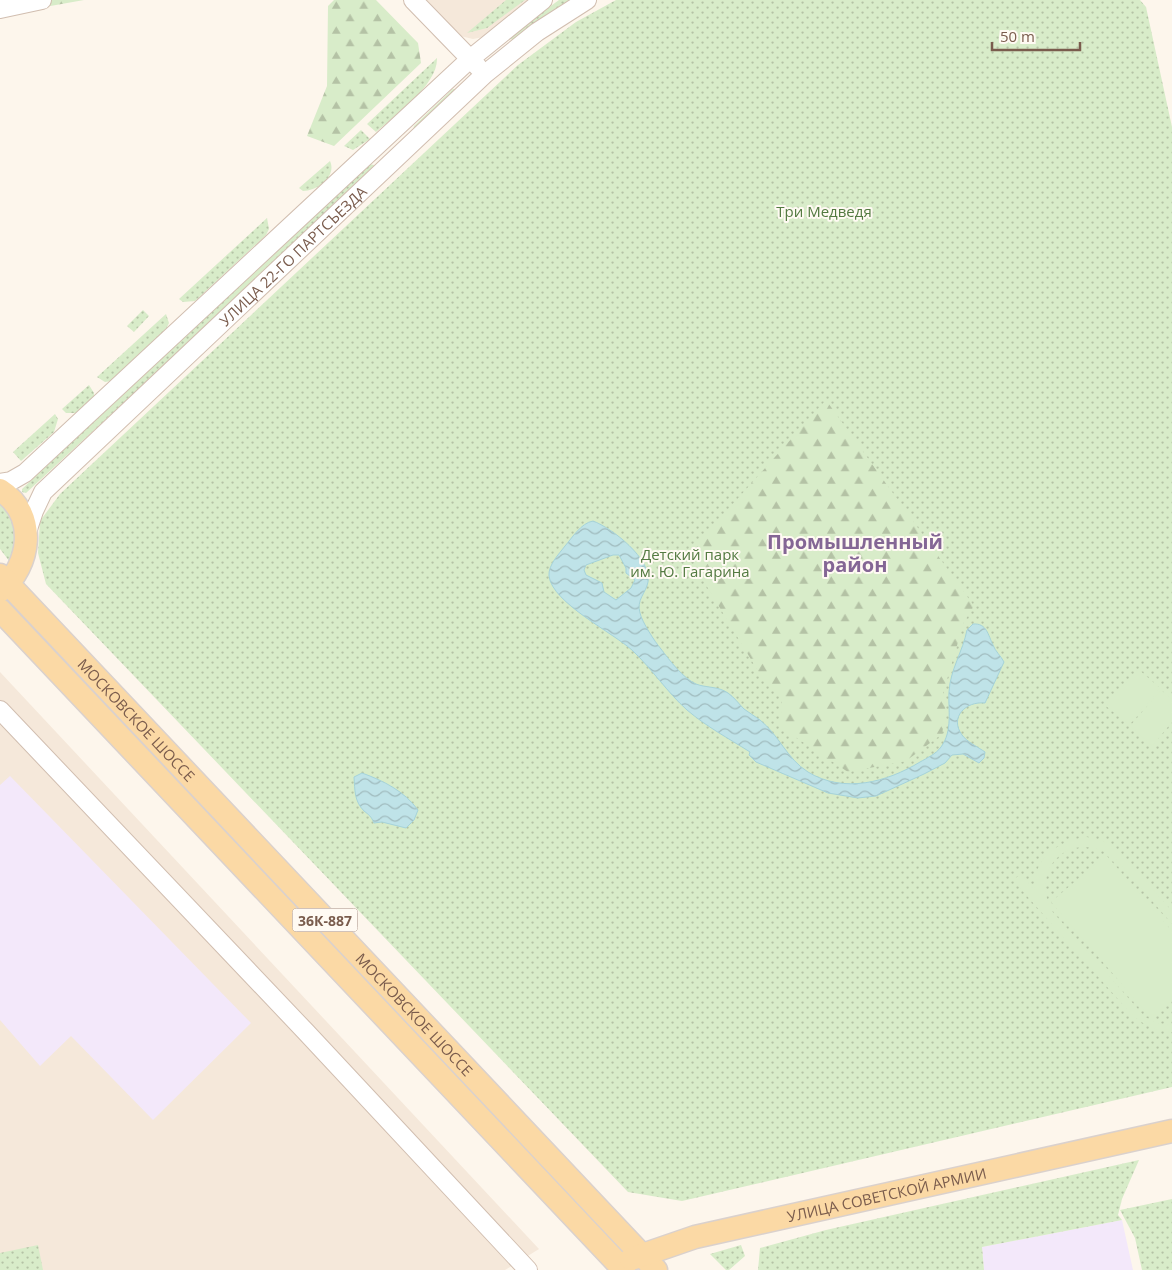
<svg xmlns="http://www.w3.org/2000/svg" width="1172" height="1270" viewBox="0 0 1172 1270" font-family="'Open Sans',sans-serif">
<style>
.residential{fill:#f5e8da}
.education{fill:#f3e8fa}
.green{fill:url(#green-dots)}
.forest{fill:url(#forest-firs)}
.pitch{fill:#d8ecc9}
.water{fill:url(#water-waves);stroke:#a5d3da;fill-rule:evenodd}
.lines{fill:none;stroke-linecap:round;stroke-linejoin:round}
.minor-casing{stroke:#d1beb0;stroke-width:20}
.major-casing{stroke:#dad1cd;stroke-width:25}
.minor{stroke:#fff;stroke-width:18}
.major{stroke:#fbd9a5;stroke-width:22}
.labels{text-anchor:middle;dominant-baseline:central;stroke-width:4;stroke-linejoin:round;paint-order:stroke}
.shield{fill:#fffaf3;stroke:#a28b7f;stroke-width:1}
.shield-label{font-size:14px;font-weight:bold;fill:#7a5c4d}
.park-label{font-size:15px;fill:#537a41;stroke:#fffaf3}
.street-label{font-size:15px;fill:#7a5c4d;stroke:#fffaf3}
.district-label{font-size:20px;font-weight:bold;fill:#846695;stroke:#fffaf3}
</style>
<defs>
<pattern id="green-dots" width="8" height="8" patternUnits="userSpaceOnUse" patternTransform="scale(1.25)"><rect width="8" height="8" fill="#d8ecc9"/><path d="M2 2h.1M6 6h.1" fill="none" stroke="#b4c2a5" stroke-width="1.8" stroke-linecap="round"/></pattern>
<pattern id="forest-firs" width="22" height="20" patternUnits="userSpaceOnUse" patternTransform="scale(1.25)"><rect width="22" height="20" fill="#d8ecc9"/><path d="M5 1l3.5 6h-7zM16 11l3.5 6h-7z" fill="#b4c2a5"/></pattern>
<pattern id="water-waves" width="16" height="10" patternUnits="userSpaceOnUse" patternTransform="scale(1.25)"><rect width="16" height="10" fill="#bfe3e8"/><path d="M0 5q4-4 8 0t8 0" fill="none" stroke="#a0bbbe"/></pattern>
</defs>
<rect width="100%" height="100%" fill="#fdf6ec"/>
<path class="residential" d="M 421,0 L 535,0 L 489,36 L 473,39 L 456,35 Z
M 0,672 L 539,1249 L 505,1270 L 0,1270 Z"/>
<path class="education" d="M 10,776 L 251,1023 L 153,1120 L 71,1036 L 40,1066 L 0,1020 L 0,785 Z
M 1122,1220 L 1133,1270 L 984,1270 L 982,1247 Z"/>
<path class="green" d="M 506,0 L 525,0 L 487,28 L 467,33 Z
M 559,0 L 571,0 L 514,40 L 510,39 L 511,35 Z
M 616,0 L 1140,0 L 1146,7 L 1172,127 L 1172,1087 L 682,1201 L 628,1192 L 46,584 L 38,553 L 40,521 L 60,494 L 518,65 L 576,22 Z
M 437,58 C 438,85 395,115 376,132 L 367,124 Z
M 453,89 L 458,89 L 413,130 L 414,126 Z
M 361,130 L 370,139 L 353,150 L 344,146 Z
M 330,161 C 337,176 318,191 303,191 L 299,188 Z
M 369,164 L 374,165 L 375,170 L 26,493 L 22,492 L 22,489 Z
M 267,218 L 269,229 L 266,235 L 195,301 L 183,302 L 179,299 Z
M 143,310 L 149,316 L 134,332 L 127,326 Z
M 166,314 L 169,323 L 164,333 L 111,381 L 105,382 L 97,377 Z
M 89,385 L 94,393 L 94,396 L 76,413 L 66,413 L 62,409 Z
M 55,414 L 58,419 L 54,432 L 21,461 L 13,452 Z
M 0,503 C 18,526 18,535 10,562 L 0,549 Z
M 1139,1160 L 1122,1199 L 1118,1215 L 1122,1220 L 982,1247 L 984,1270 L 758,1270 L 760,1248 L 826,1230 Z
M 1172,1199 L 1172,1270 L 1142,1270 L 1135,1238 L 1120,1210 Z
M 38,1245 L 43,1270 L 0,1270 L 0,1253 Z
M 741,1245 L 745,1256 L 729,1270 L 726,1270 L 710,1254 Z"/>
<path class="forest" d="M 0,0 L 84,0 L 0,15 Z
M 334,0 L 376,0 L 418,43 L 421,63 L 334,146 L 307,136 L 327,86 L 328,6 Z
M 826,400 L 974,606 L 964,622 L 943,693 L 946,713 L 942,734 L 906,761 L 848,772 L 780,727 L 782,699 L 764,681 L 697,570 L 698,543 Z"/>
<path class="pitch" d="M 1138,669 L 1160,688 L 1129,725 L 1106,706 Z
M 1161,690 L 1172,699 L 1172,722 L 1152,746 L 1130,726 Z
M 1087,837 L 1103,841 L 1117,849 L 1172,911 L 1172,924 L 1115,858 C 1074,828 1030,864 1051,910 L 1145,1017 L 1157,1023 L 1172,1025 L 1172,1032 C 1155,1031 1144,1025 1131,1014 L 1013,880 L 1021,874 L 1035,891 C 1031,859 1059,840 1087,837 Z
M 1106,855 L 1172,931 L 1172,1000 L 1151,1018 L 1051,902 Z"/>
<path class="water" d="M 593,521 C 612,528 652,559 648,582 C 646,593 636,600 640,613 C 642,622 655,642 661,649 C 670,661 683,678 696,684 C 706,688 718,686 728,693 C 734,697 739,704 744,709 C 749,713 755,716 760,720 C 779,735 787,759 808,772 C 844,794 887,782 920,762 C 927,758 936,754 941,747 C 953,731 948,709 949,692 C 950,670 963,651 967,630 L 973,624 C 987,623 988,635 993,645 C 995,651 1001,656 1004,662 L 985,703 C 966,701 949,717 962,735 C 967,742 978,747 985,752 L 984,758 L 979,763 L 963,754 L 952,755 L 945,763 L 924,774 L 876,796 L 858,798 L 828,793 L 756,762 L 749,755 L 750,752 C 728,738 707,727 687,710 C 667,692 652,669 633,651 C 614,633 552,603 549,576 C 548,565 559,554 565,546 C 572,538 581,523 593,521 ZM 613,555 L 619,555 L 626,568 L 626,573 L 635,580 L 631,588 L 616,600 L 604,592 L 602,583 L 586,575 L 584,570 L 586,565 Z
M 362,773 C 384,781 404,791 418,810 L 414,820 L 406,828 L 382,822 L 374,823 C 371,816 369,815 364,811 C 354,801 355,790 354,777 Z"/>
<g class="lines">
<defs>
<g id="minor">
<path d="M 413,0 L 478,67"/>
<path d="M 0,9 L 42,0"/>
<path d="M 0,483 L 11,481 L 25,473 L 470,59 L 543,0"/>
<path id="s1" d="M 26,535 L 34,511 L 43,492 L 485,74 L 537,32 L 587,0"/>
<path d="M 0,710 L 306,1032 L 528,1270"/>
</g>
<g id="major">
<path d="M 0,490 C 38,514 31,566 0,591"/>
<path id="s2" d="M 0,575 L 656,1270"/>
<path d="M 0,610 L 624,1270"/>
<path id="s3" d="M 631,1259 L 695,1237 L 1172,1131"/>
</g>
</defs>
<use href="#minor" class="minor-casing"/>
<use href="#major" class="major-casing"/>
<use href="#minor" class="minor"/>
<use href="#major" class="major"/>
</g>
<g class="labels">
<rect class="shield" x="292.5" y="908.5" width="65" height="23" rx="4"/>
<g class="shield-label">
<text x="325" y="920">36К-887</text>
</g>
<g class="park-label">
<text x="824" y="211">Три Медведя</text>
<text x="690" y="554">Детский парк<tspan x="690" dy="17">им. Ю. Гагарина</tspan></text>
</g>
<g class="street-label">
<text stroke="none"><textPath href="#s1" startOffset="390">УЛИЦА 22-ГО ПАРТСЪЕЗДА</textPath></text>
<text stroke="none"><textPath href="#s2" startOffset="199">МОСКОВСКОЕ ШОССЕ</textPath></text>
<text stroke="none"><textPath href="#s2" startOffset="604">МОСКОВСКОЕ ШОССЕ</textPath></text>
<text stroke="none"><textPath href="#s3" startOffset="264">УЛИЦА СОВЕТСКОЙ АРМИИ</textPath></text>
</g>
<g class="district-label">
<text x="855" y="541">Промышленный<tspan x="855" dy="23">район</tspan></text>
</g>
</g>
<path d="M992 42v8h88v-8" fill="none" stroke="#7a5c4d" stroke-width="2.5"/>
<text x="1000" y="42" font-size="15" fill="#7a5c4d" stroke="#fffaf3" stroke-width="4" paint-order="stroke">50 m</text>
</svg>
